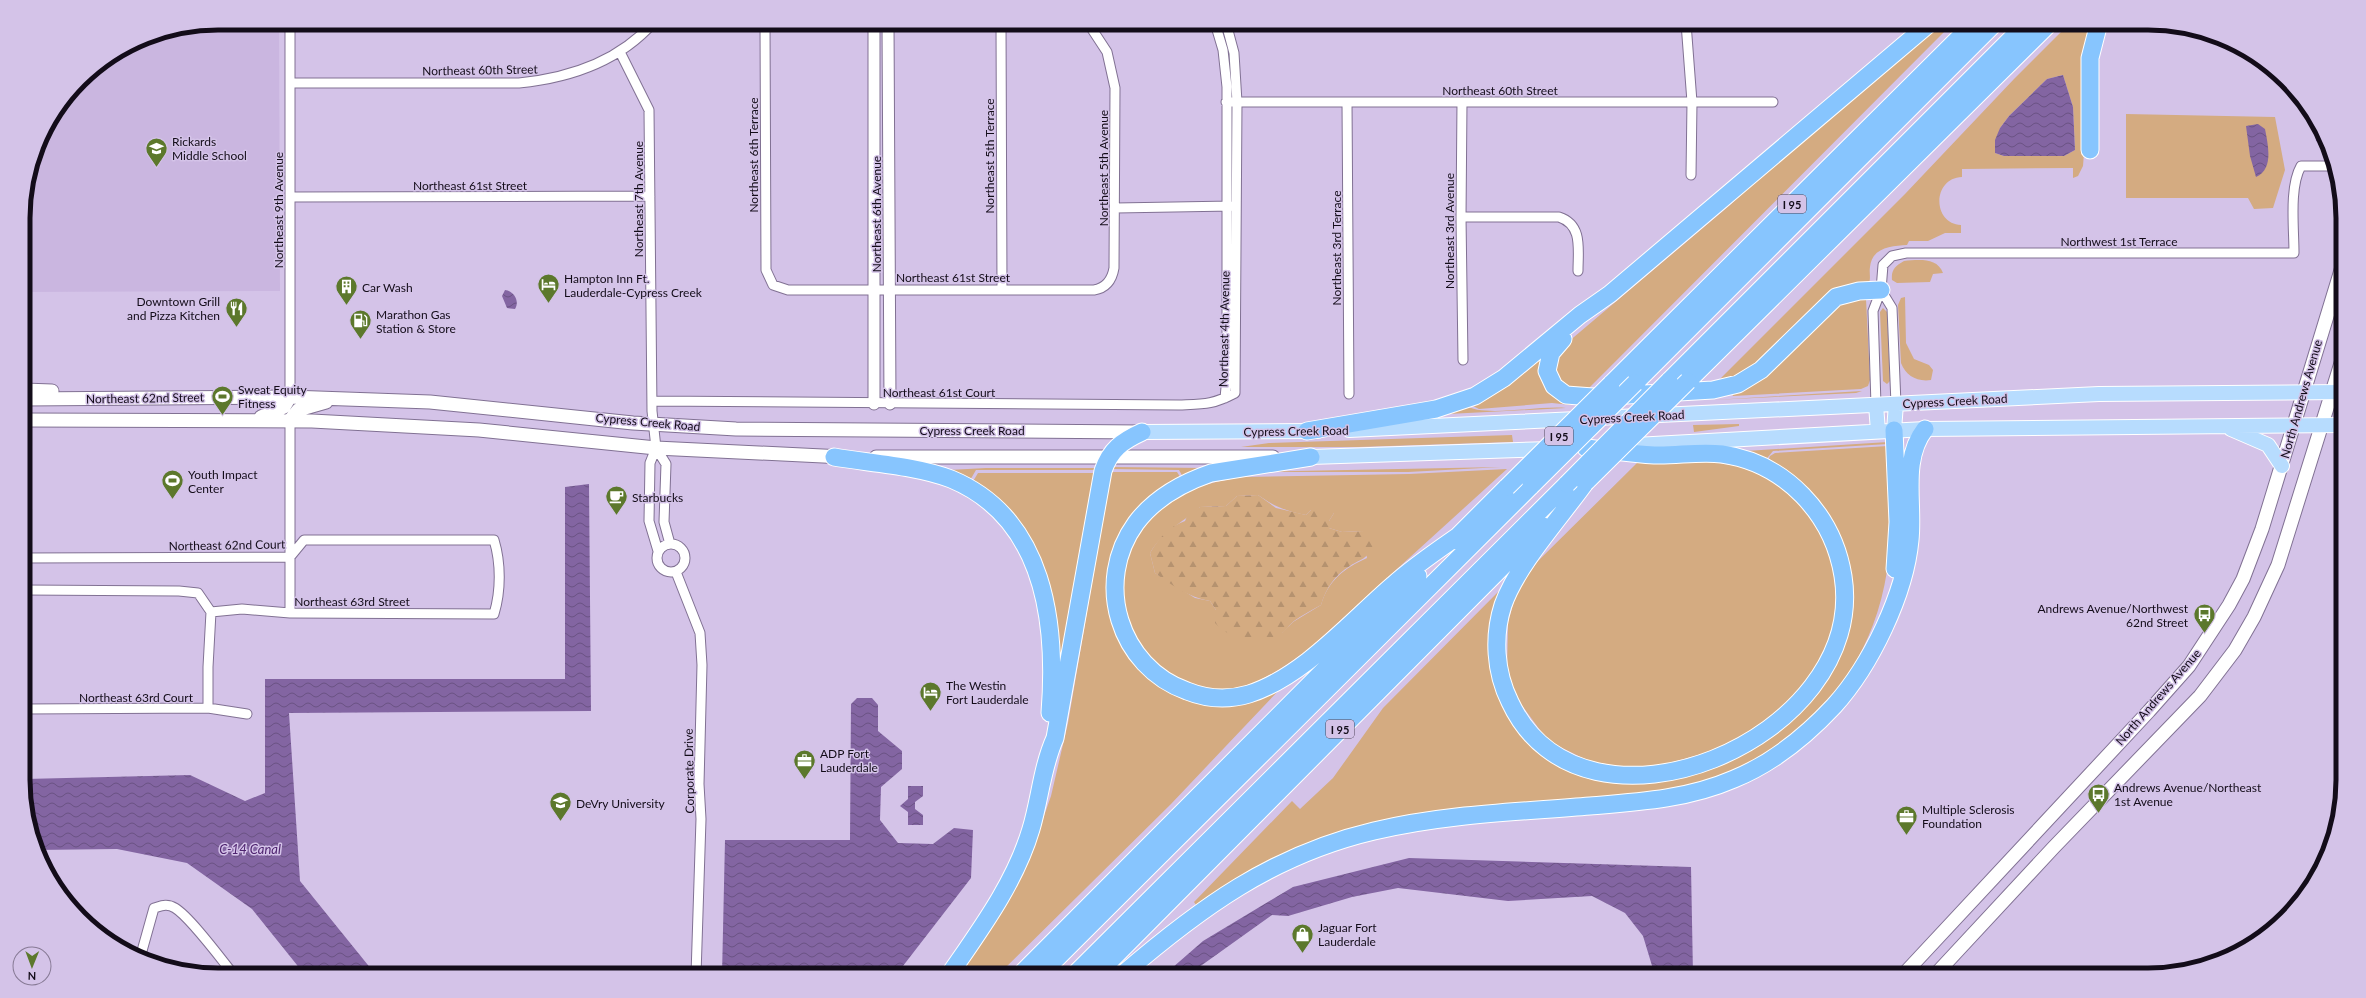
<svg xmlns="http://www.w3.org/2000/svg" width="2366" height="998" viewBox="0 0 2366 998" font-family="Lato,sans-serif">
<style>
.built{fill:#cab6e0}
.green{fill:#d4ab81;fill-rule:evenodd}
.forest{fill:url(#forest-firs)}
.water{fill:url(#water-waves)}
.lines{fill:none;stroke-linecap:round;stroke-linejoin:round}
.minor-casing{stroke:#817193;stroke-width:11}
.tertiary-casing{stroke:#817193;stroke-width:13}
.secondary-casing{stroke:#817193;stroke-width:15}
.primary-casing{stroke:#fff;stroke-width:16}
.motorway-casing{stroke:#fff;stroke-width:19}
.minor{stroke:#fff;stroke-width:9}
.tertiary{stroke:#fff;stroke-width:11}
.secondary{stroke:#fff;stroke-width:13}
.primary{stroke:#b7dcfe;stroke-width:14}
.motorway{stroke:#87c5fe;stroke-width:17}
.motorway-bridge-casing{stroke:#fff;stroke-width:19;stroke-linecap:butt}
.motorway-bridge{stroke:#87c5fe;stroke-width:17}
.labels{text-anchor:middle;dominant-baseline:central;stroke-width:3;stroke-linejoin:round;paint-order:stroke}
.shield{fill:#d4c3e8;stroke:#4d4357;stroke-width:1}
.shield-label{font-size:11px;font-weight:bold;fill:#130c19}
.street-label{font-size:12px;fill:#130c19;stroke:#d4c3e8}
.poi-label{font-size:12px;fill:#130c19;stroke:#d4c3e8;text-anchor:start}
.water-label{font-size:13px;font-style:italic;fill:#4d226e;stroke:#d4c3e8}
.rim{fill:none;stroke:#130c19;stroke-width:5}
</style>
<defs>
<pattern id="forest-firs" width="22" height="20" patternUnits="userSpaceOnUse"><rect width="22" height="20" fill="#d4ab81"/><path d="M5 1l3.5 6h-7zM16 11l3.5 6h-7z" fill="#b5926f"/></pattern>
<pattern id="water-waves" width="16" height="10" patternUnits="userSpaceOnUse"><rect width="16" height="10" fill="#8365a2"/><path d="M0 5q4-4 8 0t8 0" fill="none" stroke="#6a5283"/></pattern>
</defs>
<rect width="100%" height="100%" fill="#d4c3e8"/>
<path class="built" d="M 218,23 L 279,23 L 280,291 L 24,292 L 23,205 L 43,132 L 89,71 L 143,38 Z"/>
<path class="green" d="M 1938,23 L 1953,23 L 1586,391 L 1566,388 L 1555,374 L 1561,348 L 1730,205 L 1804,136 Z
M 2070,23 L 2094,23 L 2083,166 L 2078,176 L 2073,178 L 2073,168 L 1962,169 L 1962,177 C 1932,178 1932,224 1961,225 L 1961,233 L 1945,233 L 1928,241 L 1909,241 L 1907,245 C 1892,246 1872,247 1870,267 C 1869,273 1871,277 1869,283 L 1742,374 L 1717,382 L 1905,194 L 2014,79 ZM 2063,75 L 2073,107 L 2075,150 L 2064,156 L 2004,156 L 1995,153 L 2000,128 L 2009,116 L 2047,79 Z
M 2126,114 L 2275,117 L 2285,170 L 2273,208 L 2254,209 L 2248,198 L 2126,198 Z
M 1904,261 C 1918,260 1937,257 1943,273 L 1933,274 L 1930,282 L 1897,283 L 1892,280 C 1891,270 1895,266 1904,261 Z
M 1905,297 L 1906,343 L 1914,359 L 1929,365 L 1933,370 L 1931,380 C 1917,382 1906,376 1901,363 L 1898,305 L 1901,298 Z
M 1846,299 L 1866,299 L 1870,380 L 1868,386 L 1861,389 L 1733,396 L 1732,393 Z
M 1883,308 L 1887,312 L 1890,381 L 1887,384 L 1883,381 L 1880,312 Z
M 1537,359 L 1541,361 L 1573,403 L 1571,405 L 1552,403 L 1479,409 L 1469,404 Z
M 1862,391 L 1856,393 L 1713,400 Z
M 1465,405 C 1482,418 1541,405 1566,408 L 1448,414 L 1447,411 Z
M 1739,424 L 1739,426 L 1694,432 L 1693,425 Z
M 1512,435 L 1513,442 L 1358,447 L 1241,447 L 1269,443 Z
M 1888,442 L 1888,444 L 1773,451 L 1764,462 L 1746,451 Z
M 1888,446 C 1890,487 1894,530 1887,571 C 1868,693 1776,774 1656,793 C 1598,802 1537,798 1479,808 C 1457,812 1435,819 1412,824 C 1366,836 1320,847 1274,858 L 1244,874 L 1196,905 L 1194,902 L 1292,801 L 1300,809 L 1333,778 L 1383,708 L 1499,591 L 1502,594 L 1509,714 L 1525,737 L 1545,755 L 1568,770 L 1595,778 L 1659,778 L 1781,726 L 1814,695 L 1827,678 L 1838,655 L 1846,631 L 1850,605 L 1849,583 L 1846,562 L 1767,463 L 1770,456 L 1775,453 Z
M 1707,461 L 1737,466 L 1751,471 L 1763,471 L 1801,500 L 1831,548 L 1840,603 L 1825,661 L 1785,709 L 1724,748 L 1651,768 L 1601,767 L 1548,741 L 1512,692 L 1507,671 L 1508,622 L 1514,601 L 1523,582 L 1538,561 L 1637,463 Z
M 1112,467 L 1205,468 L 1184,479 L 1179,470 L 1111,469 Z
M 1501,467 L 1408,472 L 1244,472 Z
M 986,468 L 1095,468 L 1095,470 L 976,470 L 969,482 L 949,470 Z
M 1507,469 L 1309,649 C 1283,668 1256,687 1223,691 C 1207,693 1194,687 1180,681 C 1175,679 1168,677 1163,674 C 1132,650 1115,605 1123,566 C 1129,541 1148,515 1168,500 C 1182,489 1225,479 1243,477 L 1409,474 ZM 1258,495 C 1275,507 1286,511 1306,515 L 1311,510 L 1321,510 L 1334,513 L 1329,521 L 1329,528 L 1342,532 L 1362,531 L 1367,558 C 1344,568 1328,581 1321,605 L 1293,622 L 1282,633 L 1216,610 L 1210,601 L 1195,598 L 1155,573 L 1150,553 C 1164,530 1181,524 1200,507 L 1226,506 L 1237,496 Z
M 1111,472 L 1177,472 L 1182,480 L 1136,515 L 1110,601 L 1165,686 L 1256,699 L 1280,689 L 1171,804 L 998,975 L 958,975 L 1032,850 L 1051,796 L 1068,723 Z
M 978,473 L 1095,473 L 1059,686 L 1042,570 L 972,483 Z"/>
<path class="forest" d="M 1258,495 L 1276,508 L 1306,515 L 1311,510 L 1333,507 L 1334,513 L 1329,521 L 1329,528 L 1342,532 L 1362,531 L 1370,538 L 1373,547 C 1366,560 1362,558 1350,566 C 1335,575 1326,588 1321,605 C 1312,610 1302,615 1294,621 C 1289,625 1286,631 1281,634 C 1258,645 1232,641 1215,623 L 1216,610 L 1210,601 C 1188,597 1173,586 1155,573 L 1150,553 C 1159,538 1168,527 1185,521 L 1188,514 L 1200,507 L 1226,506 L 1237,496 Z"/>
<path class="water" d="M 2063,75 L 2073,107 L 2075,150 L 2064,156 L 2004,156 L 1995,153 L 1995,140 L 2000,128 L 2009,116 L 2047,79 Z
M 2306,105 L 2328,142 L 2323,144 L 2316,141 C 2316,127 2306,120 2306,105 Z
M 2258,124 L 2265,129 C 2268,145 2274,169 2256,177 L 2250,156 L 2246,126 Z
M 505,290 C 514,291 520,301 515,309 L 507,308 L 502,296 Z
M 589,484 L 591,711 L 289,713 L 300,881 L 376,975 L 305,975 L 252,909 L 187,863 L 117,849 L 36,850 L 25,806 L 25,779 L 190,775 L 245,801 L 265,793 L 265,679 L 565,679 L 565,487 Z
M 857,698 L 872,698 L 878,705 L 878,731 L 902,751 L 902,769 L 881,787 L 880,820 L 898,843 L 933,844 L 954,828 L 973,830 L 971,878 L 896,975 L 722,975 L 725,840 L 850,840 L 851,704 Z
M 908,786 L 923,786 L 923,796 L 915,802 L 915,809 L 923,815 L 923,825 L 908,825 L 908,812 L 900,806 L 908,799 Z
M 1409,858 L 1691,867 L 1693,975 L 1653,975 L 1653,969 L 1643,936 L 1625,913 L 1592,896 L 1508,901 L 1398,888 L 1352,897 L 1288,916 L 1272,915 L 1188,975 L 1164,975 L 1203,941 L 1293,887 Z"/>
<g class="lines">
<defs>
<path id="minor" d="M 765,23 L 766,270 L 773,285 L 788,290 L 1094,290 C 1106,288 1112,280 1114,268 L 1115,88 L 1107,52 L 1088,23
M 1001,23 L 1002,289
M 1215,23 L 1223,50 L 1227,87 L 1227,377 L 1225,398
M 1686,23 L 1692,102 L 1691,175
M 620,52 L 649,110 L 652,411 L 656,448 L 666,464 L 664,522 L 670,544
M 291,83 L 519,83 C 569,78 619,61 653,23
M 1226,102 L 1773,102
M 1347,102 L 1349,394
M 1462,102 L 1461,217 L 1463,360
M 290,197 L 650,196
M 1116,208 L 1232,206
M 1461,217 L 1559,217 C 1583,225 1578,249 1578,271
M 1881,290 L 1892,308 L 1896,404
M 290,397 L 290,23
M 652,401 L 1179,405 C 1204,404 1212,405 1235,393 L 1237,102 L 1234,53 L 1226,23
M 1876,405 L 1873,311 L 1881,290 L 1883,265 L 1892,256 L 1906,253 L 2294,253 C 2294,228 2289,187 2301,166 L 2334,166
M 290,420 L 290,613
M 656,448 L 650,463 L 649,521 L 658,551
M657 558a14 14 0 1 1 28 0a14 14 0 1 1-28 0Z
M 24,558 L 290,557 L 304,540 L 494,540 C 501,563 501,591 494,614 L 290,613 L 242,609 L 211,612
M 676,572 L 700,633 L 702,665 L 699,784 L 701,819 L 696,975
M 24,590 L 179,591 L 198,593 L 211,612 L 208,667 L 208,708
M 24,709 L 208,708 L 247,714
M 140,958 L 154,908 C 161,906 167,903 175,908 C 190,917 221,959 234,975"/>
<path id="tertiary" d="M 874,23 L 874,404
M 888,23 L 890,404"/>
<path id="secondary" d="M 24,390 L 52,391
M 24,399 L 290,397 L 430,402 L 633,423 L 736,429 L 1141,432
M 261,417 L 284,407 L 290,397
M 24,420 L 312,421 L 479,430 L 656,448 L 843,457
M 290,420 L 298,410 L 326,402
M 876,457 L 1273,457
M 1903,975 L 2149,711 L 2189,666 L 2229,605 L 2243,579 L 2262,529 L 2342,267
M 1935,975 L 2054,847 L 2200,696 L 2235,650 L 2254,617 L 2278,565 L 2342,360"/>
<path id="primary" d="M 1876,405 L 1878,431
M 2231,429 L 2268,445 L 2282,466
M 1349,430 L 2099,394 L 2342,392
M 1894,430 L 1896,404
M 1142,432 L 1318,431
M 1617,446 L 1925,429 L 2342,425
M 1311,457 L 1550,449"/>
<path id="motorway" d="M 2090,150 L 2090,58 L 2099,23
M 1563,339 L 1551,353 L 1547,371 L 1554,386 L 1566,395 L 1593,397 L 1713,390 L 1738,384 L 1761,370 L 1836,297 L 1859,291 L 1881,290
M 1669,381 L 2027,23
M 1688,381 L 2050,23
M 1635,383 L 1995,23
M 1611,384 L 1974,23
M 1894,430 L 1898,522 L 1895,569
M 1307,431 L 1436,409 L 1475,396 L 1504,378 L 1580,315 L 1610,294 L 1930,23
M 834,457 C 869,463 918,466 951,479 C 1045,518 1057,624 1050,713
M 1311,457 L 1211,473 C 1182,483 1154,499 1136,523 C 1093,582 1119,667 1187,691 C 1207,699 1229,700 1249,694 C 1303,677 1351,621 1393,585 C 1414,566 1438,550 1461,534
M 1585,483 C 1560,518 1517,565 1503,605 C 1493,636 1495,672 1510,702 C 1583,859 1869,739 1843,576 C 1833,514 1785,463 1722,454 C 1699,451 1676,456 1654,455 C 1631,454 1608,450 1586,448
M 1453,541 L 1507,487
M 949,975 C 980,930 1015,883 1031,829 C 1040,799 1042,767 1055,738 L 1103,471 C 1110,450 1122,441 1142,432
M 1020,975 L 1418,576
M 1040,975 L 1531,486
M 1074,975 L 1567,484
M 1096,975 L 1543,526
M 1122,975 C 1200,908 1272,855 1374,831 C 1445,814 1518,812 1590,806 C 1640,802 1688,799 1734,779 C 1773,763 1806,736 1834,706 C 1871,665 1905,594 1910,540 C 1914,503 1901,460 1925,429"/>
</defs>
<use href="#minor" class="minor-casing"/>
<use href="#tertiary" class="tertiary-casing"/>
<use href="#secondary" class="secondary-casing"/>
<use href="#primary" class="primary-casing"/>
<use href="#motorway" class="motorway-casing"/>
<use href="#minor" class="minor"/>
<use href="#tertiary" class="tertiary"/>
<use href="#secondary" class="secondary"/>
<use href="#primary" class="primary"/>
<use href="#motorway" class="motorway"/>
<defs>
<path id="motorway-bridge" d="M 1585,483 L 1688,381
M 1567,484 L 1669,381
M 1531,486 L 1635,383
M 1507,487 L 1611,384"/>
</defs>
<use href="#motorway-bridge" class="motorway-bridge-casing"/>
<use href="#motorway-bridge" class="motorway-bridge"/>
</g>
<defs>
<symbol id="school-pin" viewBox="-11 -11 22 30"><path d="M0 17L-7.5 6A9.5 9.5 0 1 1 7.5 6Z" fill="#5c782c" stroke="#d4c3e8"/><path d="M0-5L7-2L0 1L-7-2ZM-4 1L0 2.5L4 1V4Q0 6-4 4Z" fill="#fff"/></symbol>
<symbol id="hotel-pin" viewBox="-11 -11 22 30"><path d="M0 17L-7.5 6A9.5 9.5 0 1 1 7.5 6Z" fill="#5c782c" stroke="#d4c3e8"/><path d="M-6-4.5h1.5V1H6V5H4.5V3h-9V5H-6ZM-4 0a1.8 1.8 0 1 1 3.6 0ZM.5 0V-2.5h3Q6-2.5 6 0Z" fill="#fff"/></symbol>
<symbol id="building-pin" viewBox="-11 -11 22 30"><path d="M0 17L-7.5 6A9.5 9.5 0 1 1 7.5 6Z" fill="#5c782c" stroke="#d4c3e8"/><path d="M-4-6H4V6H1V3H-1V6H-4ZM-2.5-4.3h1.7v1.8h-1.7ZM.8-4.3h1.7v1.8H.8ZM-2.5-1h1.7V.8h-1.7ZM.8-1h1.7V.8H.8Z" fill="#fff"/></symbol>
<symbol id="restaurant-pin" viewBox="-11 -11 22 30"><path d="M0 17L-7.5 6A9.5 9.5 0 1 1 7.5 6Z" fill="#5c782c" stroke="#d4c3e8"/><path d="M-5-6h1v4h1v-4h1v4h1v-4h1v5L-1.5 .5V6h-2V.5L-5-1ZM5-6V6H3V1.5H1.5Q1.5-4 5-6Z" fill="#fff"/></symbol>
<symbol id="fuel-pin" viewBox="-11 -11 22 30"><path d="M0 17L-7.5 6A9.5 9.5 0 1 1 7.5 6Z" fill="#5c782c" stroke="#d4c3e8"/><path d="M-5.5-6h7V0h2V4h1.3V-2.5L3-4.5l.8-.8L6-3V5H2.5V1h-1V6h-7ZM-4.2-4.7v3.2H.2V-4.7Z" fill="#fff"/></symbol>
<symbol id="stadium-pin" viewBox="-11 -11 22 30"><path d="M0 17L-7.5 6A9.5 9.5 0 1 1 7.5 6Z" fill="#5c782c" stroke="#d4c3e8"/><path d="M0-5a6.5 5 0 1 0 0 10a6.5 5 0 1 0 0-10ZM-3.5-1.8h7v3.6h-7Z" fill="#fff"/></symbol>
<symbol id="cafe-pin" viewBox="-11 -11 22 30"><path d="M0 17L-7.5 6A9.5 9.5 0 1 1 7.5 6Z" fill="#5c782c" stroke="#d4c3e8"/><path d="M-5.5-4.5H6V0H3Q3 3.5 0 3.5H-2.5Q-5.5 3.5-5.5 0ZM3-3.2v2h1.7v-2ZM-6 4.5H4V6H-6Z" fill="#fff"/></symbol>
<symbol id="bus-pin" viewBox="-11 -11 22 30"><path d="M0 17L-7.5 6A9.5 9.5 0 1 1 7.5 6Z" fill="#5c782c" stroke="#d4c3e8"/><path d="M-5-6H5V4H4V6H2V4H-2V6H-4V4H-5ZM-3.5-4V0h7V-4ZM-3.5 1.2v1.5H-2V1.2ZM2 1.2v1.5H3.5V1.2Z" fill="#fff"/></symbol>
<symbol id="office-pin" viewBox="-11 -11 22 30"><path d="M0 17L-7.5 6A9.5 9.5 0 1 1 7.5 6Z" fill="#5c782c" stroke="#d4c3e8"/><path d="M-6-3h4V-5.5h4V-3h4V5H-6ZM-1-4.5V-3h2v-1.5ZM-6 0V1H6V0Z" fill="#fff"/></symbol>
<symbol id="university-pin" viewBox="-11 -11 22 30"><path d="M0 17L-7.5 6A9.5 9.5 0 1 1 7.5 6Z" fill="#5c782c" stroke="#d4c3e8"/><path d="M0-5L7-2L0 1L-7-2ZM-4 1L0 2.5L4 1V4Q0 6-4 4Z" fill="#fff"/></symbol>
<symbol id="shop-pin" viewBox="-11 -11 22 30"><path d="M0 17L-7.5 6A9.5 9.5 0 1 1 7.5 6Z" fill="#5c782c" stroke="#d4c3e8"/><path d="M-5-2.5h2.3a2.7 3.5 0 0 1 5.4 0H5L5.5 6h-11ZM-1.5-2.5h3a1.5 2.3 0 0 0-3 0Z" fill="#fff"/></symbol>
</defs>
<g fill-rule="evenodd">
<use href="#school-pin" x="144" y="136" width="25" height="34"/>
<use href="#hotel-pin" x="536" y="272" width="25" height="34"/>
<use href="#building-pin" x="334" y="274" width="25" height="34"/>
<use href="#restaurant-pin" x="224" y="296" width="25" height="34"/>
<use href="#fuel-pin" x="348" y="308" width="25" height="34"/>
<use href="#stadium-pin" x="210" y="384" width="25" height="34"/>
<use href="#stadium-pin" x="160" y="468" width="25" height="34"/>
<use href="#cafe-pin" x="604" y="484" width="25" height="34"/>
<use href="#bus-pin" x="2192" y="602" width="25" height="34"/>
<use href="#hotel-pin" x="918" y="680" width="25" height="34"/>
<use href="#office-pin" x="792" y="748" width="25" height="34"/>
<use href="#bus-pin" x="2086" y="782" width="25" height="34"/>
<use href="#university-pin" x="548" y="790" width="25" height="34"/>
<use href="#office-pin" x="1894" y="804" width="25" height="34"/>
<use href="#shop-pin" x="1290" y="922" width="25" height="34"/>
</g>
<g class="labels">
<g class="shield">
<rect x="1778" y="195" width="28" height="18" rx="3"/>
<rect x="1545" y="427" width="28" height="18" rx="3"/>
<rect x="1326" y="720" width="28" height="18" rx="3"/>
</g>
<g class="shield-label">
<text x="1792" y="204">I 95</text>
<text x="1559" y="436">I 95</text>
<text x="1340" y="729">I 95</text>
</g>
<g class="street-label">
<text transform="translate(480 70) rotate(-1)">Northeast 60th Street</text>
<text x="1500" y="90">Northeast 60th Street</text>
<text transform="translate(753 155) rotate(-90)">Northeast 6th Terrace</text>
<text transform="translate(989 156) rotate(-90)">Northeast 5th Terrace</text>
<text transform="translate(1103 168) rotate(-90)">Northeast 5th Avenue</text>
<text x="470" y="185">Northeast 61st Street</text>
<text transform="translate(638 199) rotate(-90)">Northeast 7th Avenue</text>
<text transform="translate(278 210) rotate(-90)">Northeast 9th Avenue</text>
<text transform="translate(876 214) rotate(-90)">Northeast 6th Avenue</text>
<text transform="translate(1449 231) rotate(-90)">Northeast 3rd Avenue</text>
<text x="2119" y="241">Northwest 1st Terrace</text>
<text transform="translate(1336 248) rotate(-90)">Northeast 3rd Terrace</text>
<text x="953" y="277">Northeast 61st Street</text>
<text transform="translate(1224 329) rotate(-89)">Northeast 4th Avenue</text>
<text x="939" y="392">Northeast 61st Court</text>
<text transform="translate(145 398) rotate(-1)">Northeast 62nd Street</text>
<text transform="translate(2301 399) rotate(-74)">North Andrews Avenue</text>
<text transform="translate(1955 401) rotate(-3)">Cypress Creek Road</text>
<text transform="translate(1632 417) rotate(-3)">Cypress Creek Road</text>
<text transform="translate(648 422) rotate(5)">Cypress Creek Road</text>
<text x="972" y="430">Cypress Creek Road</text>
<text transform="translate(1296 431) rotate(-1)">Cypress Creek Road</text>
<text transform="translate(227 545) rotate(-1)">Northeast 62nd Court</text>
<text x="352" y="601">Northeast 63rd Street</text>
<text x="136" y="697">Northeast 63rd Court</text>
<text transform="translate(2158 697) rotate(-49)">North Andrews Avenue</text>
<text transform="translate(689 771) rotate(-91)">Corporate Drive</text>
</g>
<g class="poi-label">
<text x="172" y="141">Rickards<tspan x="172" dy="14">Middle School</tspan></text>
<text x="564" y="278">Hampton Inn Ft.<tspan x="564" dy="14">Lauderdale-Cypress Creek</tspan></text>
<text x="362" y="287">Car Wash</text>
<text x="220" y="301" text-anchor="end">Downtown Grill<tspan x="220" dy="14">and Pizza Kitchen</tspan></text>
<text x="376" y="314">Marathon Gas<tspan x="376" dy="14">Station &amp; Store</tspan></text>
<text x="238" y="389">Sweat Equity<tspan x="238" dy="14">Fitness</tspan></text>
<text x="188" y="474">Youth Impact<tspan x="188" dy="14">Center</tspan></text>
<text x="632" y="497">Starbucks</text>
<text x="2188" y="608" text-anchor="end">Andrews Avenue/Northwest<tspan x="2188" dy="14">62nd Street</tspan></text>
<text x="946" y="685">The Westin<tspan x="946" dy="14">Fort Lauderdale</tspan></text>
<text x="820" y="753">ADP Fort<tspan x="820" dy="14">Lauderdale</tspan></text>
<text x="2114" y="787">Andrews Avenue/Northeast<tspan x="2114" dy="14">1st Avenue</tspan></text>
<text x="576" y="803">DeVry University</text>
<text x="1922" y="809">Multiple Sclerosis<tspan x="1922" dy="14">Foundation</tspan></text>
<text x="1318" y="927">Jaguar Fort<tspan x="1318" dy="14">Lauderdale</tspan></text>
</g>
<g class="water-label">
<text x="250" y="849">C-14 Canal</text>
</g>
</g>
<path d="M0 0H2366V998H0ZM218 30H2148A188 188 0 0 1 2336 218V780A188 188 0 0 1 2148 968H218A188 188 0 0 1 30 780V218A188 188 0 0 1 218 30Z" fill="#d4c3e8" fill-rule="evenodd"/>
<path class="rim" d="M218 30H2148A188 188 0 0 1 2336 218V780A188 188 0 0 1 2148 968H218A188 188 0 0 1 30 780V218A188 188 0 0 1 218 30Z"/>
<g transform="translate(32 966) rotate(181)"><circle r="19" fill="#d4c3e8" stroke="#877a95"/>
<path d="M0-3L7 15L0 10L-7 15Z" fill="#5c782c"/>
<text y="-6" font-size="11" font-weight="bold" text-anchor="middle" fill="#130c19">N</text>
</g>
</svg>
